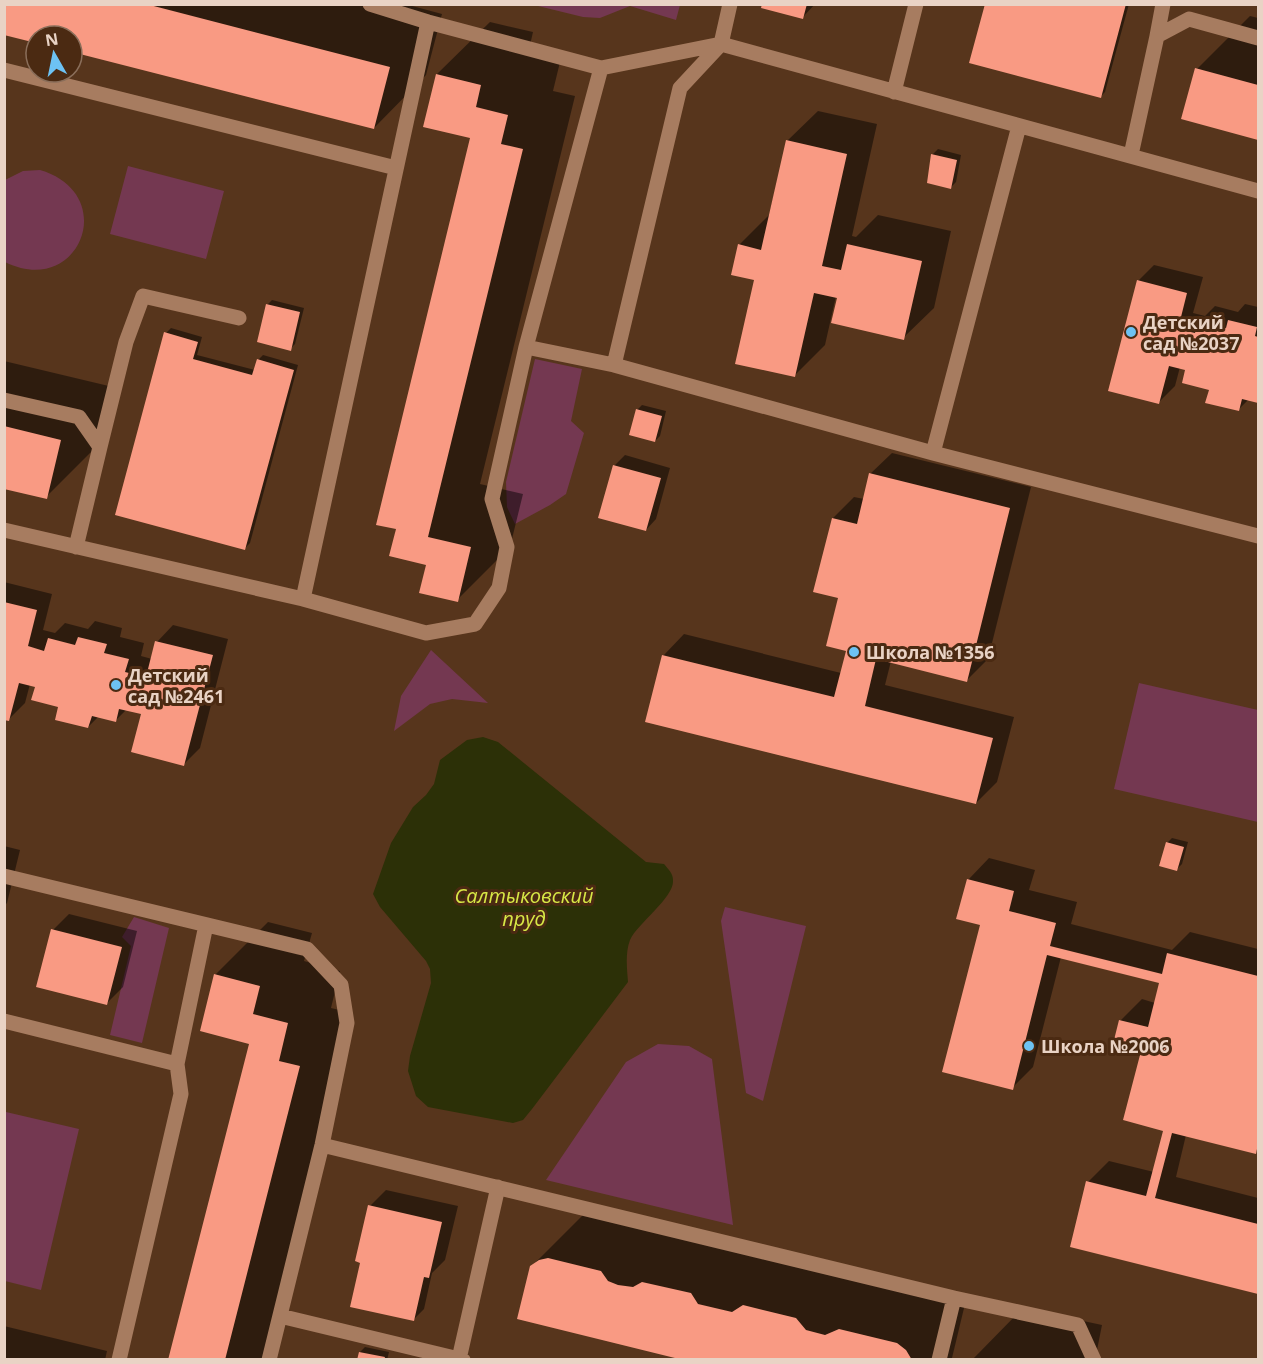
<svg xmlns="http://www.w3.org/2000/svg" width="1263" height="1364" viewBox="0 0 1263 1364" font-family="'Open Sans',sans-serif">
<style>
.green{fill:#743851}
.water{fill:#2c3007}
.shadow{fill:#0007}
.building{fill:#f99a83}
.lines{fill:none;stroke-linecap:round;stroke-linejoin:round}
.minor{stroke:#a77c60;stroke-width:15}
.poi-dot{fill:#6dc2f3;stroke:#4b2a12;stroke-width:2}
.labels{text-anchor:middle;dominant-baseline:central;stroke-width:6;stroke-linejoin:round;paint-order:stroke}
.poi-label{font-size:18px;font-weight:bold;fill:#e9d3c5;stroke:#4b2a12;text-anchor:start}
.water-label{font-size:20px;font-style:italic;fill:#d8e846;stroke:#4b2a12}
</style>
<rect width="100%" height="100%" fill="#57351c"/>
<path class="green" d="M 534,5 L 680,5 L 676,20 L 630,6 L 600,18 L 583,17 Z
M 128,166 L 224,191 L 206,259 L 110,234 Z
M 40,170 C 121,194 79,299 5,262 L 5,180 L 23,171 Z
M 535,359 L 582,369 L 571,421 L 584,433 L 566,494 L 550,505 L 515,524 L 507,507 L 506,482 Z
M 431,650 L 488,703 L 452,699 L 430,704 L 394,731 L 401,696 Z
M 1139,683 L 1258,710 L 1258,822 L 1114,789 Z
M 725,907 L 806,926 L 763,1101 L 746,1093 L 721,921 Z
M 134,917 L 169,928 L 142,1043 L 110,1035 L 131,946 L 122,937 Z
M 658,1044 L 689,1046 L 712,1059 L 733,1225 L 546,1180 L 626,1062 Z
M 6,1112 L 79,1129 L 41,1290 L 5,1281 Z"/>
<path class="water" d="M 483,737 L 498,742 L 646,862 L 664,864 C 668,869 673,873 673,880 C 675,897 638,923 630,940 C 625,953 627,969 628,982 L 532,1109 L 523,1120 L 513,1123 L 428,1107 L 416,1096 L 408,1071 L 410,1056 L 431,983 L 430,969 L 426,961 L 380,907 L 373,894 L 391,843 L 413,807 L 426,795 L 434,784 L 440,760 L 467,740 Z"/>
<path class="shadow" d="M 4,4 L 405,4 L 442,14 L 426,75 L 374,128 L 72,51 L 72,36 L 36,36 L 36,42 Z
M 763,4 L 815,4 L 803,17 Z
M 987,4 L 1129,4 L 1105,92 L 1100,97 Z
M 1250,16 L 1258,18 L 1258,139 L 1183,118 L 1197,69 Z
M 490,22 L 533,32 L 528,54 L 560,62 L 553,91 L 575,96 L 480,484 L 523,494 L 510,547 L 457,600 L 428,564 L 391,555 L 472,137 L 437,74 Z
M 818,111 L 877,124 L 852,236 L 856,237 L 878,215 L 951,231 L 934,308 L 903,338 L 836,296 L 825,345 L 794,376 L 755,279 L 739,245 L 769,215 L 787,141 Z
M 938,149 L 961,155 L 956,182 L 951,187 L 929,182 L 933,154 Z
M 1154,265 L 1203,277 L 1193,313 L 1205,316 L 1215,306 L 1238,312 L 1245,304 L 1258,307 L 1258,401 L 1249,399 L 1238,410 L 1187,369 L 1180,367 L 1175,386 L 1159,402 L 1138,281 Z
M 272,300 L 304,308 L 295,344 L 290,349 L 267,305 Z
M 171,328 L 202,337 L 197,355 L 255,370 L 258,360 L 263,355 L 298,365 L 250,543 L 245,548 L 166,333 Z
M 4,361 L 113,387 L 99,444 L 46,497 L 4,487 Z
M 642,405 L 666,411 L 660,436 L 655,441 L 637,410 Z
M 892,453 L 1031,487 L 988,659 L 967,680 L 891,661 L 885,685 L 1014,717 L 997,782 L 976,803 L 663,656 L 684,634 L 841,673 L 847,650 L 839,597 L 833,518 L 854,497 L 864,499 L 870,474 Z
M 625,455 L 670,468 L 656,519 L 646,530 L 614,466 Z
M 4,582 L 52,594 L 43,630 L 55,633 L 65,623 L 88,629 L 95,621 L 122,628 L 120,637 L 144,643 L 141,656 L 152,659 L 157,642 L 173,625 L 228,639 L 200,748 L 184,764 L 143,713 L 127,709 L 115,721 L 99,716 L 88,727 L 37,686 L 30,684 L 25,703 L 9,719 L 4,718 Z
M 1172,838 L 1188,842 L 1182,864 L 1177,869 L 1167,843 Z
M 4,846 L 20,850 L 7,903 L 4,906 Z
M 989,858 L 1035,870 L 1029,890 L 1077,902 L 1071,924 L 1172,950 L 1190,932 L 1258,949 L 1258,1149 L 1256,1152 L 1186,1135 L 1176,1177 L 1258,1198 L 1258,1293 L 1072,1246 L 1088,1182 L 1109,1161 L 1154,1172 L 1165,1130 L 1142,1054 L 1120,1021 L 1142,999 L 1155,1003 L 1161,982 L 1061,957 L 1033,1067 L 1012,1088 L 982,923 L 968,880 Z
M 69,914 L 137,931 L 123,987 L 107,1003 L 53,930 Z
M 268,922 L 312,933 L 304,961 L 340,971 L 331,1008 L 352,1013 L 263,1360 L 170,1360 L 251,1043 L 215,975 Z
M 386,1190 L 458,1206 L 445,1260 L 432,1273 L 424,1309 L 413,1320 L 370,1206 Z
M 585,1213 L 965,1304 L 952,1358 L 950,1360 L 689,1360 L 531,1267 Z
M 1023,1308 L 1102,1325 L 1095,1360 L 972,1360 Z
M 4,1326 L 107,1351 L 105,1360 L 4,1360 Z
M 365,1347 L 389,1352 L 387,1360 L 359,1360 L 360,1352 Z"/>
<path class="building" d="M 4,4 L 146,4 L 390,67 L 374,129 L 72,52 L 72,36 L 36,36 L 36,43 L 4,35 Z
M 762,4 L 807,4 L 803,19 L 761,8 Z
M 985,4 L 1126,4 L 1101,98 L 969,63 Z
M 1195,68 L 1258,85 L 1258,140 L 1181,119 Z
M 436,74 L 481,85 L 476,107 L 508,115 L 501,144 L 523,149 L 428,537 L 471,547 L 458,602 L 419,593 L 426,565 L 389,556 L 396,529 L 376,525 L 470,138 L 423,127 Z
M 786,140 L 847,154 L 822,266 L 841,270 L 847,244 L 922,261 L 904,340 L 831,323 L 837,298 L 814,293 L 795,377 L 735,364 L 754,280 L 731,275 L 738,244 L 761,250 Z
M 931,154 L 957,160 L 951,189 L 927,183 Z
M 1137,280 L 1187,293 L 1178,329 L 1195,333 L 1198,321 L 1226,328 L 1228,320 L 1257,327 L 1255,336 L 1258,337 L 1258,403 L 1242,399 L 1239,411 L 1205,403 L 1209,390 L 1182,383 L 1185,370 L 1169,366 L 1159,404 L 1108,391 Z
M 266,304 L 300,312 L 291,351 L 257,342 Z
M 164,332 L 198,342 L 193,359 L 252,375 L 257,359 L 294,370 L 245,550 L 115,515 Z
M 636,409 L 662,416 L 655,442 L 629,435 Z
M 4,426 L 61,440 L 47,499 L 4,489 Z
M 613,465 L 661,478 L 646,531 L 598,518 Z
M 869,473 L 1010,508 L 967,682 L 876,659 L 865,706 L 993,738 L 976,804 L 645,722 L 662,655 L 834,697 L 846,651 L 826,646 L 838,598 L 813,592 L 832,518 L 857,524 Z
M 4,602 L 37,610 L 28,646 L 44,651 L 48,638 L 75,645 L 78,637 L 107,644 L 104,653 L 129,659 L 125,672 L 146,677 L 155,641 L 213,655 L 184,766 L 131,752 L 141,714 L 119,709 L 116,722 L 92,716 L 88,728 L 55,720 L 58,707 L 31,700 L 35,687 L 19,683 L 9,721 L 4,720 Z
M 1166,842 L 1184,847 L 1177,871 L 1159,866 Z
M 967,879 L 1014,891 L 1009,911 L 1056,923 L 1050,946 L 1162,974 L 1167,953 L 1258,976 L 1258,1144 L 1256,1154 L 1172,1133 L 1155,1198 L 1258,1224 L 1258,1294 L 1070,1247 L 1086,1181 L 1146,1196 L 1163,1131 L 1123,1120 L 1140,1055 L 1112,1048 L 1119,1020 L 1148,1027 L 1159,983 L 1047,955 L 1013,1090 L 942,1072 L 980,925 L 956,919 Z
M 51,929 L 122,947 L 107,1005 L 36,987 Z
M 214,974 L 260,986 L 253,1014 L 288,1023 L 279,1061 L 300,1066 L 225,1360 L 168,1360 L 249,1044 L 200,1031 Z
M 368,1205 L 442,1222 L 429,1278 L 424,1277 L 414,1321 L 350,1307 L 360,1263 L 355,1261 Z
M 548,1258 L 601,1271 L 608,1281 L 618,1285 L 633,1287 L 642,1282 L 691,1293 L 698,1304 L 732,1312 L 743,1305 L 796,1318 L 806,1330 L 825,1335 L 839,1329 L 897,1343 L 906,1350 L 912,1360 L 683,1360 L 517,1319 L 530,1266 L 539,1260 Z
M 359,1352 L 385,1357 L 384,1360 L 357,1360 Z"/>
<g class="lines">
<path class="minor" d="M 370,4 L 428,22 L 601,68 L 721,44 L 1258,191
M 1157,36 L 1163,4
M 601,68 L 526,347 L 614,365 L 933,453 L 1258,536
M 4,70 L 396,168
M 894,92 L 916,4
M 1131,155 L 1157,36 L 1189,19 L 1258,38
M 614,365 L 680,88 L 721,44 L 730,4
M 4,400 L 79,417 L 100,447 L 76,547
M 100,447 L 126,342 L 143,296 L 239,318
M 933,453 L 1019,126
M 4,530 L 303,599 L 426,633 L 475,624 L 499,588 L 507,547 L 492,499 L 526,347
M 303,599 L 428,22
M 4,876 L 307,949 L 341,985 L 347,1023 L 322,1145 L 269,1360
M 4,1021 L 177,1064
M 322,1145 L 954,1298 L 1078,1325 L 1094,1360
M 280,1316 L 463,1360
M 459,1359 L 498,1187
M 119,1360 L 181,1094 L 177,1064 L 206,925
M 939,1360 L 954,1298"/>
</g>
<g class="poi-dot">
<circle cx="1131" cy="332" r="6"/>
<circle cx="854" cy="652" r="6"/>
<circle cx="116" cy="685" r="6"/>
<circle cx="1029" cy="1046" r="6"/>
</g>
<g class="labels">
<g class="poi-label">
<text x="1143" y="322">Детский<tspan x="1143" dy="21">сад №2037</tspan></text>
<text x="866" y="652">Школа №1356</text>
<text x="128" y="675">Детский<tspan x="128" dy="21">сад №2461</tspan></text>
<text x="1041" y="1046">Школа №2006</text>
</g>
<g class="water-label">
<text x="524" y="895">Салтыковский<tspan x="524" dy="23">пруд</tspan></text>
</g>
</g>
<rect width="1263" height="1364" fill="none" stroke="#e9d3c5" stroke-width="12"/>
<g transform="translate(54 54) rotate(351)"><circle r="28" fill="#4b2a12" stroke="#8a6e5a" stroke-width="1.5"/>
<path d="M0-4.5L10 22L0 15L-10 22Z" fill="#6dc2f3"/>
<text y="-9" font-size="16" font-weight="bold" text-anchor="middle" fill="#e9d3c5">N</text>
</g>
</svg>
